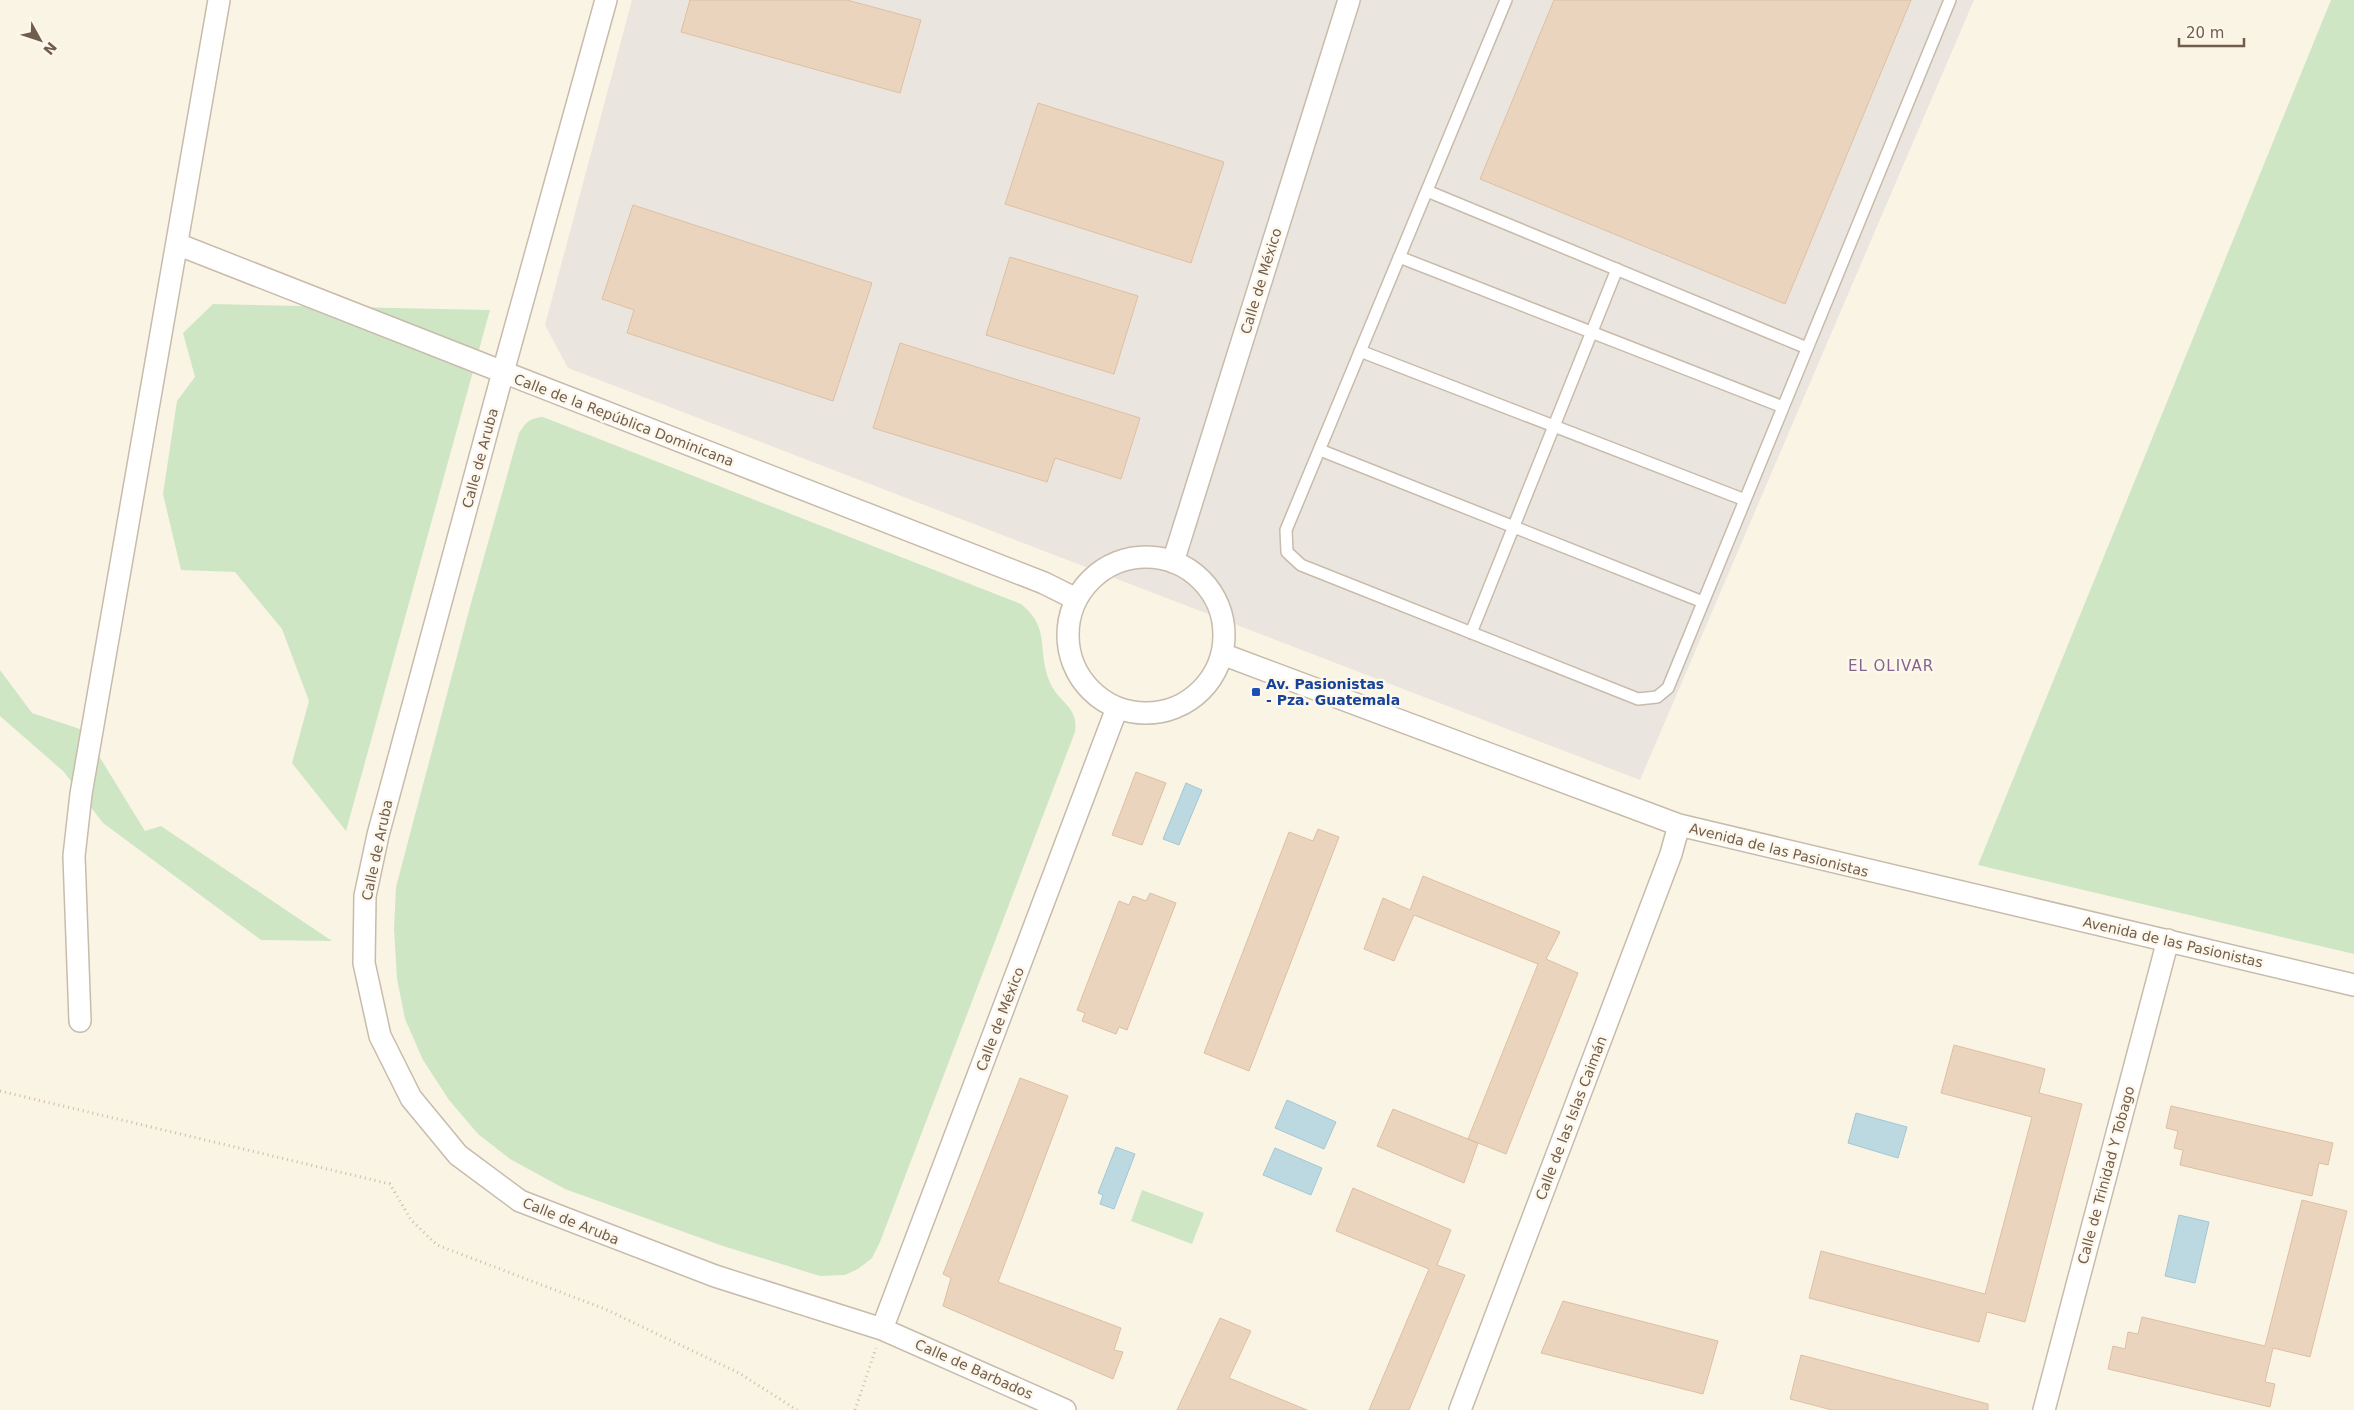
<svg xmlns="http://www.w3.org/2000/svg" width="2354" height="1410" viewBox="0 0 2354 1410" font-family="'DejaVu Sans',sans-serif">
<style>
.industrial{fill:#eae6df}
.green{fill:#cfe6c5}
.water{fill:#bcd9e2;stroke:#a3c7d3}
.building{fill:#ebd4be;stroke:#debfa1}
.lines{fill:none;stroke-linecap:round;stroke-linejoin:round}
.lane-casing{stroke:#c8bbab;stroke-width:14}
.street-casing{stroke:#c8bbab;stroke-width:24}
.path{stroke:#d2baa3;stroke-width:3;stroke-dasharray:1 4;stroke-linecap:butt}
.lane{stroke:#fff;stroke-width:11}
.street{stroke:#fff;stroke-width:21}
.transit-dot{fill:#1a4fb4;stroke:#fdf8eb;stroke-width:2}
.labels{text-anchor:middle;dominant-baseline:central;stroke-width:5;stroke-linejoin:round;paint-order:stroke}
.street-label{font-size:14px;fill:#715d4d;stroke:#fdf8eb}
.transit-label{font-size:14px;font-weight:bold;fill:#164399;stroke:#fdf8eb;text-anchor:start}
.neighbourhood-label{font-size:15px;letter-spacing:1px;fill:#84658d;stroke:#fdf8eb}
</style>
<rect width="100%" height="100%" fill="#faf4e5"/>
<path class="industrial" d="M 632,0 L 1974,0 L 1640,780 L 568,368 L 545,325 Z"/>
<path class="green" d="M 2331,0 L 2354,0 L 2354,954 L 1978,865 Z
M 213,304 L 490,310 L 346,831 L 292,763 L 309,701 L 282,629 L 235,572 L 181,570 L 163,494 L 177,401 L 195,377 L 183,333 Z
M 543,417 L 1021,604 C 1051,628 1037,650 1049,680 C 1058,704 1079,705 1075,732 L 880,1242 L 872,1258 L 858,1269 L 845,1275 L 820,1276 L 720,1245 L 565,1189 L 510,1159 L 478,1134 L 449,1100 L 423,1060 L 405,1019 L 397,979 L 394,929 L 396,887 L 471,603 L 519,433 C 526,422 530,418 543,417 Z
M 0,670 L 32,713 L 83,730 L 145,831 L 161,826 L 332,941 L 261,940 L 103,823 L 64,772 L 0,716 Z
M 1142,1190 L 1204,1213 L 1192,1244 L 1131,1221 Z"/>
<path class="water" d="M 1186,783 L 1202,790 L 1179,845 L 1163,839 Z
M 1287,1100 L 1336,1122 L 1324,1149 L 1275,1128 Z
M 1856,1113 L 1907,1127 L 1898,1158 L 1848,1143 Z
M 1116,1147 L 1135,1154 L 1114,1209 L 1100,1204 L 1103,1195 L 1098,1193 Z
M 1275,1148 L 1322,1168 L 1311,1195 L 1263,1175 Z
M 2179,1215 L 2209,1222 L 2195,1283 L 2165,1276 Z"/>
<path class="building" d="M 690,0 L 847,0 L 921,20 L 900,93 L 681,32 Z
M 1554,0 L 1911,0 L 1785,304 L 1480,179 Z
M 1038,103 L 1224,162 L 1191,263 L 1005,204 Z
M 633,205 L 872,283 L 833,401 L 627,333 L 634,310 L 602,299 Z
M 1010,257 L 1138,296 L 1114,374 L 986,335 Z
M 900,343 L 1140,418 L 1121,479 L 1055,458 L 1047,482 L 873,428 Z
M 1136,772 L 1166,783 L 1142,845 L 1112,835 Z
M 1318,829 L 1339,837 L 1249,1071 L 1204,1053 L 1289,832 L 1313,841 Z
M 1423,876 L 1560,932 L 1546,959 L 1578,973 L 1506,1154 L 1468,1139 L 1538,964 L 1414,915 L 1394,961 L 1364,949 L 1383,898 L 1410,910 Z
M 1150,893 L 1176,903 L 1127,1030 L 1119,1027 L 1116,1034 L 1082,1021 L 1085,1013 L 1077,1010 L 1119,901 L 1129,905 L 1133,896 L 1146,901 Z
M 1954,1045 L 2045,1069 L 2039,1093 L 2082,1104 L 2025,1322 L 1987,1312 L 1979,1342 L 1809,1298 L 1821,1251 L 1985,1294 L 2032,1117 L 1941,1093 Z
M 1020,1078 L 1068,1096 L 998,1282 L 1121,1328 L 1114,1350 L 1123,1352 L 1113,1379 L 943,1306 L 951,1278 L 943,1274 Z
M 2171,1106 L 2333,1143 L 2328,1165 L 2319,1163 L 2312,1196 L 2180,1165 L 2183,1150 L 2174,1148 L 2178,1131 L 2166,1128 Z
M 1393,1109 L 1478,1143 L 1464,1183 L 1377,1146 Z
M 1353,1188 L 1451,1230 L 1437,1265 L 1465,1275 L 1409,1410 L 1369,1410 L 1429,1269 L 1336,1231 Z
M 2302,1200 L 2347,1211 L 2310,1357 L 2273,1348 L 2265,1382 L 2275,1384 L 2270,1407 L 2108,1369 L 2113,1346 L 2125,1349 L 2128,1332 L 2138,1334 L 2142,1317 L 2265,1346 Z
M 1563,1301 L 1718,1341 L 1703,1394 L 1541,1353 Z
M 1220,1318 L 1251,1331 L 1229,1378 L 1307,1410 L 1177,1410 Z
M 1801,1355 L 1988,1404 L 1988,1410 L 1832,1410 L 1790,1399 Z"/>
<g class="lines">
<defs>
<path id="lane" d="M 1506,0 L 1286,530 L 1287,552 L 1301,565 L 1638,699 L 1657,697 L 1668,688 L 1950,0
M 1427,191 L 1807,348
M 1399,257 L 1783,407
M 1360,351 L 1745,500
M 1320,450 L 1703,602
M 1471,633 L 1617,269"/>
<path id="street" d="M 606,0 L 503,372 L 1044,583 L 1076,599
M 177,244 L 503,372 L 378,835 L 365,896 L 364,963 L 380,1036 L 411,1098 L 458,1155 L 520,1201 L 715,1276 L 882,1329 L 1065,1410
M1068 635a78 78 0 1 1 156 0a78 78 0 1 1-156 0Z
M 1173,562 L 1349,0
M 1222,654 L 1679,825 L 2354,985
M 80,1021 L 74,856 L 81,794 L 219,0
M 882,1329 L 1117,708
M 1460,1410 L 1671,854 L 1679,825
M 2044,1410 L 2168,940"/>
</defs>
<use href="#lane" class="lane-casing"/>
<use href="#street" class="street-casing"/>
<path class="path" d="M 0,1091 L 390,1184 L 411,1220 L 437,1245 L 605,1309 L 739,1373 L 797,1410
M 855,1410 L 876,1348"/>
<use href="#lane" class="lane"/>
<use href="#street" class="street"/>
</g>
<rect class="transit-dot" x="1251" y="687" width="10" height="10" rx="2.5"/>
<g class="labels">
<g class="street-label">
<text transform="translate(1261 281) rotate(-73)">Calle de México</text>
<text transform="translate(624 420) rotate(21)">Calle de la República Dominicana</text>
<text transform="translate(480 458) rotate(-75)">Calle de Aruba</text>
<text transform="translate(377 850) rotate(-78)">Calle de Aruba</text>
<text transform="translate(1779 850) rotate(14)">Avenida de las Pasionistas</text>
<text transform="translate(2173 942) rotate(13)">Avenida de las Pasionistas</text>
<text transform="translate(1000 1019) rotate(-69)">Calle de México</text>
<text transform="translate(1571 1118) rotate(-69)">Calle de las Islas Caimán</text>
<text transform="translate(2106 1175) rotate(-75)">Calle de Trinidad Y Tobago</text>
<text transform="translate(571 1221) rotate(22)">Calle de Aruba</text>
<text transform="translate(974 1369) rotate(24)">Calle de Barbados</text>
</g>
<g class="transit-label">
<text x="1266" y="684">Av. Pasionistas<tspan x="1266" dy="16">- Pza. Guatemala</tspan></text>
</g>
<g class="neighbourhood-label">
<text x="1891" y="666">EL OLIVAR</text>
</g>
</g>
<g transform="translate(40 40) rotate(130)" stroke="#fdf8eb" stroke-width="4" paint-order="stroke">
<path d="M0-4L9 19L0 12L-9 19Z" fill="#715d4d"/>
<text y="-8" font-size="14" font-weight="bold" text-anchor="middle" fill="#715d4d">N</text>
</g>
<path d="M2179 38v8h65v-8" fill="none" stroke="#715d4d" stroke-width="2.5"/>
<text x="2186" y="38" font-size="15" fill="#715d4d" stroke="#fdf8eb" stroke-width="4" paint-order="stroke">20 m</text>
</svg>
